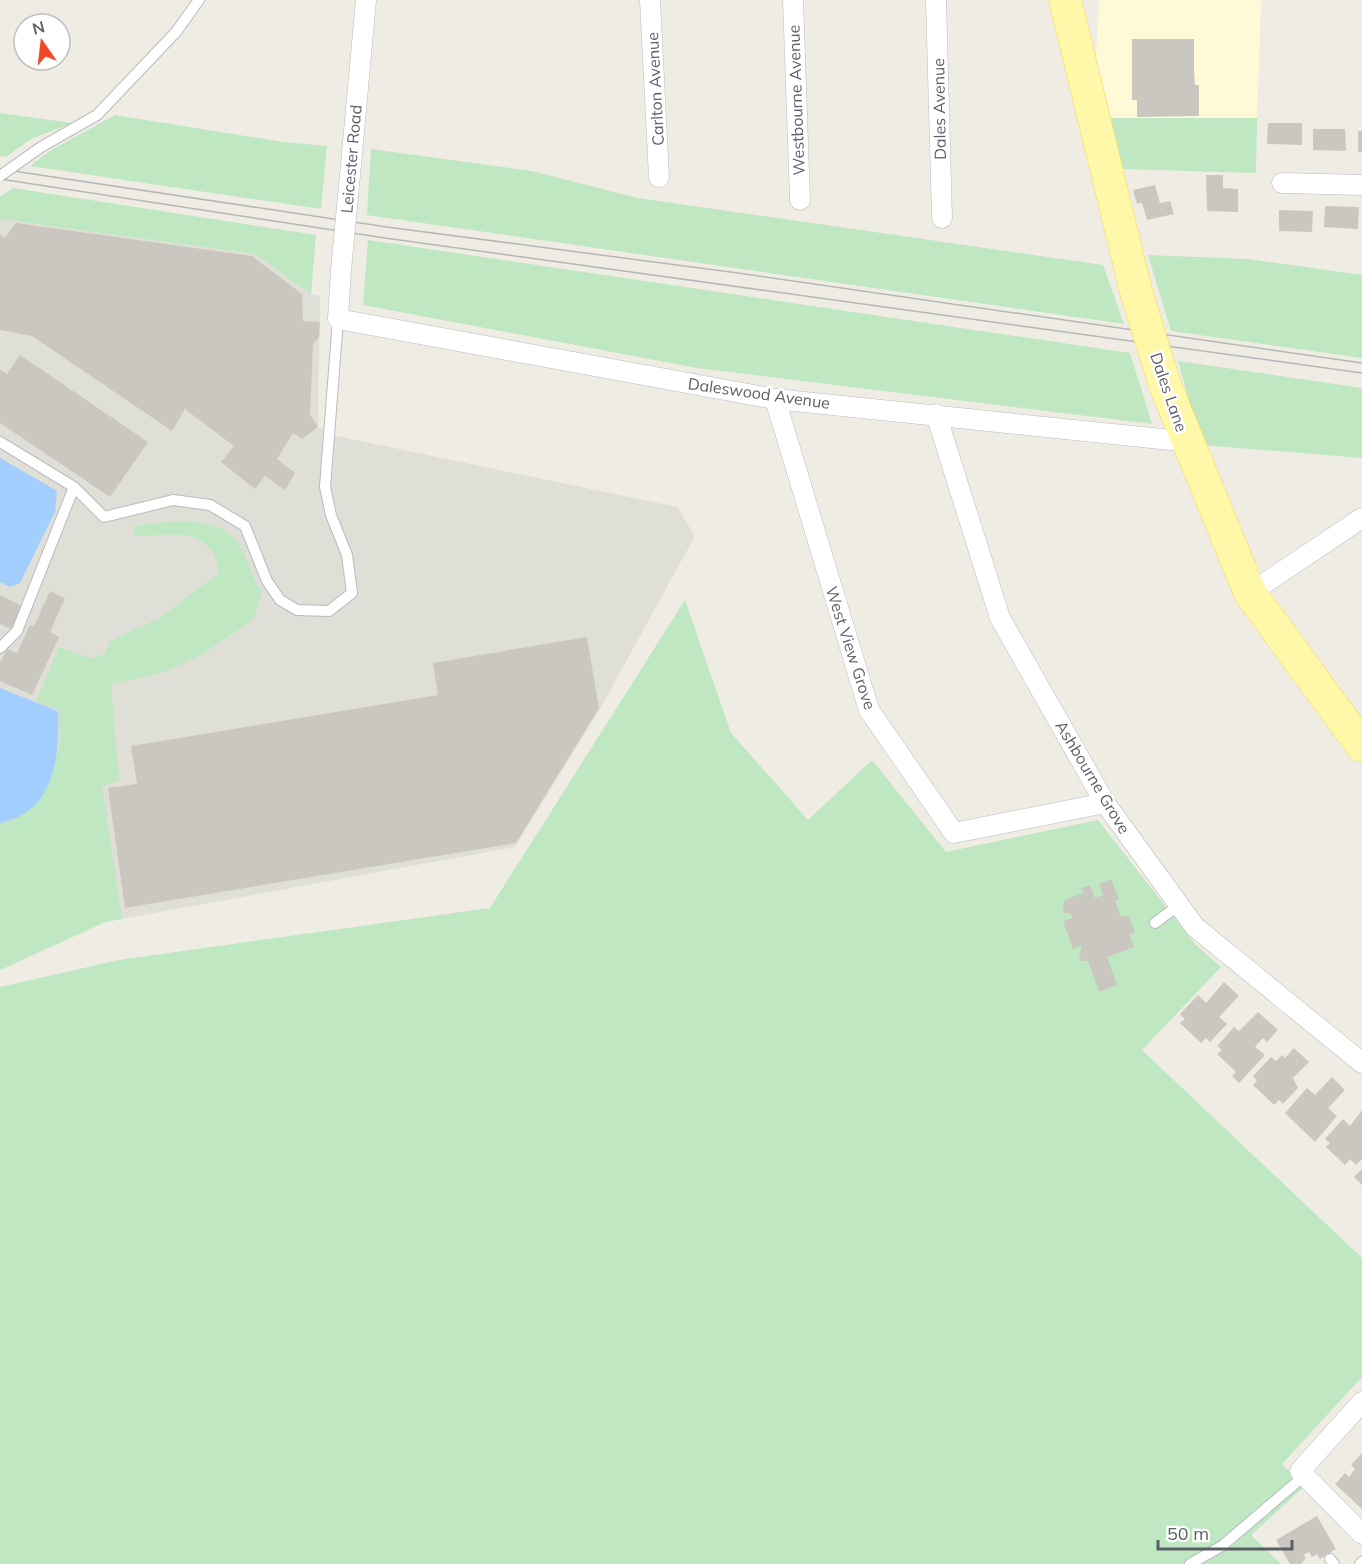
<svg xmlns="http://www.w3.org/2000/svg" width="1362" height="1564" viewBox="0 0 1362 1564" font-family="Mulish,sans-serif">
<style>
.commercial{fill:#fff9d8}
.industrial{fill:#dfdfd8}
.green{fill:#bee7c2}
.water{fill:#a3cfff}
.building{fill:#cac7c0}
.lines{fill:none;stroke-linecap:round;stroke-linejoin:round}
.service-casing{stroke:#b8bbc0;stroke-width:12}
.minor-casing{stroke:#b8bbc0;stroke-width:21}
.primary-casing{stroke:#f7d853;stroke-width:33}
.service{stroke:#fff;stroke-width:10}
.minor{stroke:#fff;stroke-width:20}
.primary{stroke:#fff8a8;stroke-width:32}
.tram{stroke:#b6b7b8;stroke-width:1.5}
.service-bridge-casing{stroke:#b8bbc0;stroke-width:12;stroke-linecap:butt}
.minor-bridge-casing{stroke:#b8bbc0;stroke-width:21;stroke-linecap:butt}
.primary-bridge-casing{stroke:#f7d853;stroke-width:33;stroke-linecap:butt}
.service-bridge{stroke:#fff;stroke-width:10}
.minor-bridge{stroke:#fff;stroke-width:20}
.primary-bridge{stroke:#fff8a8;stroke-width:32}
.labels{text-anchor:middle;dominant-baseline:central;stroke-width:5;stroke-linejoin:round;paint-order:stroke}
.street-label{font-size:16px;fill:#5b5f65;stroke:#fff}
</style>
<rect width="100%" height="100%" fill="#efede3"/>
<path class="commercial" d="M 1099,0 L 1261,0 L 1257,118 L 1111,118 L 1096,58 Z"/>
<path class="industrial" d="M 0,219 L 254,254 L 311,294 L 320,296 L 318,427 L 337,436 L 677,507 L 695,536 L 600,709 L 515,847 L 105,922 L 0,970 Z"/>
<path class="green" d="M 0,113 L 72,123 L 31,139 L 6,157 L 0,156 Z
M 115,115 L 283,142 L 327,146 L 321,209 L 30,166 L 48,152 Z
M 1111,118 L 1257,118 L 1256,173 L 1123,169 Z
M 371,149 L 532,171 L 638,198 L 1103,265 L 1124,324 L 367,215 Z
M 13,188 L 316,235 L 311,294 L 254,254 L 0,219 L 0,197 Z
M 368,240 L 1130,353 L 1152,424 L 697,368 L 363,305 Z
M 1148,255 L 1248,259 L 1362,275 L 1362,358 L 1171,331 Z
M 1178,361 L 1362,388 L 1362,458 L 1201,445 Z
M 173,521 C 209,522 231,523 246,558 C 251,570 254,582 262,592 L 255,615 L 250,622 L 201,655 L 164,672 L 111,684 L 119,781 L 102,786 L 122,919 L 105,922 L 0,970 L 0,823 L 13,820 L 60,747 L 59,710 L 36,701 L 59,647 L 90,658 L 105,654 L 110,641 L 160,618 L 219,573 C 212,525 172,535 134,536 L 134,526 Z
M 685,600 L 731,733 L 808,820 L 872,760 L 946,852 L 1098,820 L 1195,944 L 1221,967 L 1142,1050 L 1362,1258 L 1362,1377 L 1282,1464 L 1304,1487 L 1251,1535 L 1281,1564 L 0,1564 L 0,987 L 119,960 L 490,908 Z"/>
<path class="water" d="M 0,458 L 57,491 L 55,512 L 20,583 L 10,587 L 0,582 Z
M 0,688 L 58,711 C 60,756 55,812 0,823 Z"/>
<path class="building" d="M 1132,39 L 1194,39 L 1194,71 L 1195,85 L 1199,85 L 1199,116 L 1137,117 L 1137,100 L 1132,100 Z
M 1268,123 L 1302,123 L 1302,145 L 1267,144 Z
M 1313,129 L 1345,129 L 1346,151 L 1313,150 Z
M 1358,131 L 1362,131 L 1362,152 L 1358,152 Z
M 1206,175 L 1223,175 L 1223,188 L 1238,189 L 1238,212 L 1207,211 Z
M 1155,185 L 1160,203 L 1170,201 L 1174,214 L 1147,220 L 1142,203 L 1137,204 L 1133,190 Z
M 1325,206 L 1359,207 L 1358,229 L 1324,227 Z
M 1279,210 L 1313,211 L 1312,232 L 1279,231 Z
M 16,223 L 252,256 L 302,294 L 303,321 L 320,322 L 319,337 L 313,345 L 310,415 L 318,427 L 302,439 L 293,433 L 277,459 L 295,473 L 285,490 L 265,476 L 255,489 L 221,462 L 234,446 L 185,409 L 172,431 L 32,336 L 0,330 L 0,234 L 5,238 Z
M 20,355 L 148,442 L 110,497 L 0,423 L 0,369 L 7,374 Z
M 50,591 L 65,598 L 50,632 L 59,637 L 32,695 L 0,681 L 0,663 L 7,649 L 17,653 L 30,625 L 34,626 Z
M 0,595 L 22,606 L 11,629 L 0,624 Z
M 587,637 L 599,708 L 516,843 L 125,908 L 108,788 L 137,784 L 131,746 L 438,695 L 433,663 Z
M 1111,879 L 1119,899 L 1115,901 L 1121,917 L 1128,915 L 1135,932 L 1129,934 L 1134,947 L 1107,957 L 1117,985 L 1099,992 L 1088,961 L 1082,961 L 1079,957 L 1082,945 L 1073,949 L 1063,921 L 1072,918 L 1071,914 L 1064,913 L 1063,906 L 1065,900 L 1083,893 L 1081,888 L 1090,885 L 1095,898 L 1103,895 L 1099,884 Z
M 1224,982 L 1239,996 L 1219,1017 L 1227,1024 L 1210,1042 L 1206,1038 L 1201,1043 L 1180,1023 L 1185,1019 L 1180,1014 L 1198,995 L 1206,1003 Z
M 1258,1012 L 1278,1030 L 1267,1042 L 1263,1038 L 1255,1047 L 1265,1055 L 1239,1083 L 1232,1076 L 1236,1072 L 1217,1054 L 1222,1050 L 1217,1046 L 1234,1027 L 1239,1031 Z
M 1294,1048 L 1309,1062 L 1293,1078 L 1298,1088 L 1283,1104 L 1279,1100 L 1274,1105 L 1253,1085 L 1257,1081 L 1253,1076 L 1271,1057 L 1276,1061 L 1282,1055 L 1285,1058 Z
M 1332,1077 L 1345,1090 L 1328,1108 L 1337,1116 L 1315,1142 L 1285,1113 L 1307,1088 L 1315,1095 Z
M 1362,1110 L 1362,1159 L 1356,1165 L 1350,1159 L 1345,1165 L 1326,1147 L 1330,1143 L 1325,1139 L 1343,1119 L 1350,1126 Z
M 1362,1169 L 1362,1185 L 1354,1177 Z
M 1362,1453 L 1362,1509 L 1335,1484 L 1345,1473 L 1349,1477 L 1355,1469 L 1351,1465 Z
M 1317,1516 L 1336,1549 L 1320,1559 L 1317,1554 L 1312,1557 L 1309,1552 L 1303,1555 L 1306,1558 L 1301,1564 L 1290,1564 L 1276,1540 Z"/>
<g class="lines">
<defs>
<path id="service" d="M 41,147 L 97,115 L 176,32 L 199,0
M 0,442 L 74,487 L 104,517 L 173,500 L 210,505 L 245,526 L 267,581 L 280,600 L 297,610 L 329,611 L 352,593 L 347,555 L 331,515 L 325,487 L 338,319
M 0,648 L 17,631 L 74,487
M 1155,923 L 1179,905
M 1330,1559 L 1334,1564
M 1190,1564 L 1222,1546 L 1304,1476
M 1360,1564 L 1362,1562"/>
<path id="minor" d="M 650,0 L 659,177
M 793,0 L 800,200
M 936,0 L 942,218
M 350,175 L 366,0
M 1282,183 L 1362,185
M 341,270 L 338,319 L 775,399 L 1171,440 L 1184,437
M 775,399 L 869,710 L 954,833 L 1105,803
M 936,414 L 1000,618 L 1105,803 L 1195,927 L 1362,1063
M 1250,593 L 1362,518
M 1362,1402 L 1300,1471 L 1362,1534"/>
<path id="primary" d="M 1065,0 L 1137,295
M 1165,385 L 1250,593 L 1362,746"/>
</defs>
<use href="#service" class="service-casing"/>
<use href="#minor" class="minor-casing"/>
<use href="#primary" class="primary-casing"/>
<use href="#service" class="service"/>
<use href="#minor" class="minor"/>
<use href="#primary" class="primary"/>
<path class="tram" d="M 0,169 L 387,227 L 738,273 L 1362,363
M 0,179 L 385,238 L 1362,373"/>
<defs>
<path id="service-bridge" d="M 0,176 L 41,147"/>
<path id="minor-bridge" d="M 341,270 L 350,175"/>
<path id="primary-bridge" d="M 1137,295 L 1165,385"/>
</defs>
<use href="#service-bridge" class="service-bridge-casing"/>
<use href="#minor-bridge" class="minor-bridge-casing"/>
<use href="#primary-bridge" class="primary-bridge-casing"/>
<use href="#service-bridge" class="service-bridge"/>
<use href="#minor-bridge" class="minor-bridge"/>
<use href="#primary-bridge" class="primary-bridge"/>
</g>
<g class="labels">
<g class="street-label">
<text transform="translate(655 89) rotate(-93)">Carlton Avenue</text>
<text transform="translate(796 100) rotate(-92)">Westbourne Avenue</text>
<text transform="translate(939 109) rotate(-91)">Dales Avenue</text>
<text transform="translate(351 159) rotate(-85)">Leicester Road</text>
<text transform="translate(1169 392) rotate(71)">Dales Lane</text>
<text transform="translate(759 393) rotate(8)">Daleswood Avenue</text>
<text transform="translate(851 648) rotate(72)">West View Grove</text>
<text transform="translate(1093 777) rotate(59)">Ashbourne Grove</text>
</g>
</g>
<g transform="translate(42 42) rotate(346)"><circle r="28" fill="#ffffff" stroke="#bdbfc1" stroke-width="1.5"/>
<path d="M0-4.5L10 22L0 15L-10 22Z" fill="#f14827"/>
<text y="-9" font-size="16" font-weight="bold" text-anchor="middle" fill="#5b5f65">N</text>
</g>
<path d="M1158 1540v9h134v-9" fill="none" stroke="#5b5f65" stroke-width="3"/>
<text x="1167" y="1540" font-size="18" fill="#5b5f65" stroke="#ffffff" stroke-width="4.5" paint-order="stroke">50 m</text>
</svg>
